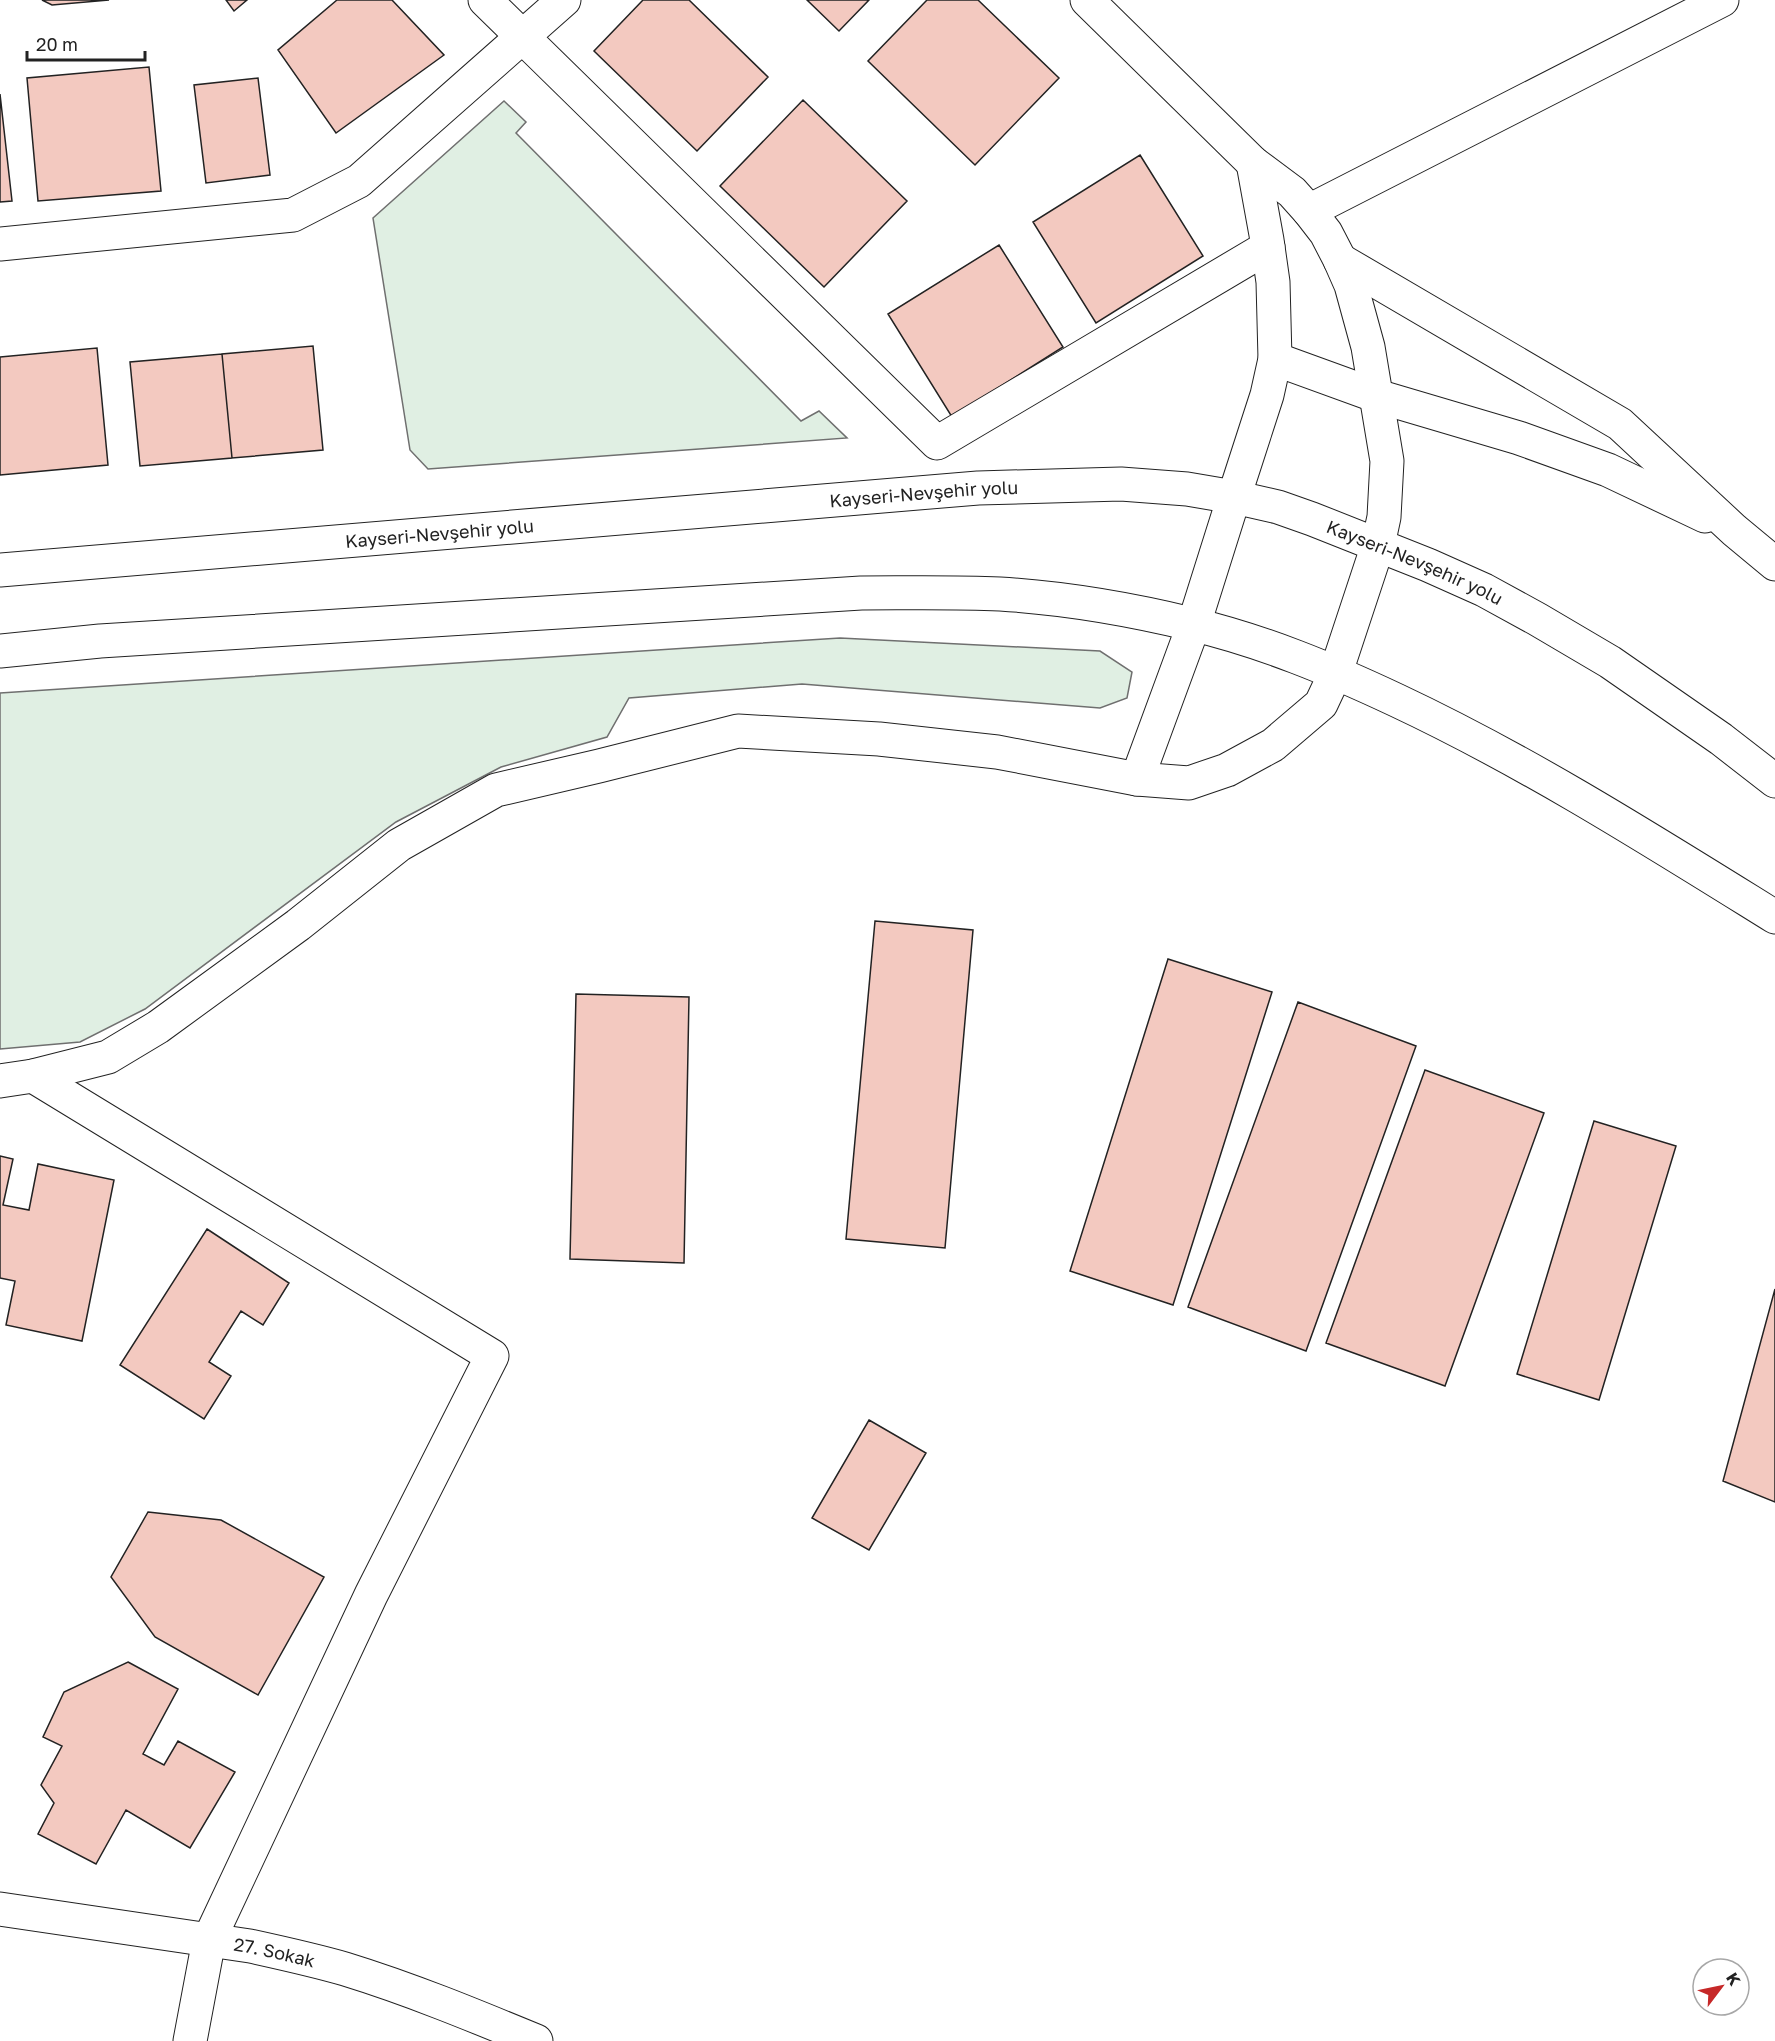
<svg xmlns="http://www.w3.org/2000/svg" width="1775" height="2041" viewBox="0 0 1775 2041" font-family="'Golos Text',sans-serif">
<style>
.green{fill:#e0efe3;stroke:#6f6f6f;stroke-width:1.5}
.building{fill:#f3c9c0;stroke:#222;stroke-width:1.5}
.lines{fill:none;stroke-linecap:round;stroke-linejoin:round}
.minor-casing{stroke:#222;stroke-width:35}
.highway-casing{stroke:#222;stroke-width:35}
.minor{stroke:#fff;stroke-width:33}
.highway{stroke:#fff;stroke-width:33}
.labels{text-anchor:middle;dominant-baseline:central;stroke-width:4.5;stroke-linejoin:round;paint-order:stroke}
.street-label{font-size:18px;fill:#222;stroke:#fff}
</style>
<rect width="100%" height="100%" fill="#fff"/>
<path class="green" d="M 504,101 L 526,122 L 516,133 L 801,421 L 819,411 L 847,438 L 428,469 L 410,450 L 373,218 Z
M 840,638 L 1100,651 L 1132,672 L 1127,698 L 1100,708 L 802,684 L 629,698 L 607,737 L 501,767 L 396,822 L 145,1009 L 80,1042 L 0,1049 L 0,693 Z"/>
<path class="building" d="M 42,0 L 109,0 L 52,5 Z
M 226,0 L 247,0 L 234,11 Z
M 337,0 L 392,0 L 444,55 L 336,133 L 278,50 Z
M 643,0 L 689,0 L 768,77 L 697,151 L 594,51 Z
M 807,0 L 869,0 L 839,31 Z
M 927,0 L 978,0 L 1059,78 L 975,165 L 868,61 Z
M 149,67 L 161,191 L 38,201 L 27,78 Z
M 258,78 L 270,175 L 206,183 L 194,85 Z
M 0,94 L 12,201 L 0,202 Z
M 803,100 L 907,201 L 824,287 L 720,186 Z
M 1140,155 L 1203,256 L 1096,323 L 1033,222 Z
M 999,245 L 1063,347 L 952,417 L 888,314 Z
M 313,346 L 323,450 L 232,458 L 222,354 Z
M 97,348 L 108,465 L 0,475 L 0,357 Z
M 222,354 L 232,458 L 140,466 L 130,362 Z
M 875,921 L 973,930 L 945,1248 L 846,1239 Z
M 1168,959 L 1272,992 L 1173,1305 L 1070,1271 Z
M 576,994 L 689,997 L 684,1263 L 570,1259 Z
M 1298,1002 L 1416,1046 L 1306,1351 L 1188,1307 Z
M 1425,1070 L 1544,1113 L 1445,1386 L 1326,1343 Z
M 1594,1121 L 1676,1146 L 1599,1400 L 1517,1374 Z
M 0,1156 L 13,1159 L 3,1205 L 29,1210 L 38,1164 L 114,1180 L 82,1341 L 6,1325 L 15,1281 L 0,1278 Z
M 207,1229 L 289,1283 L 263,1325 L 241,1311 L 209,1362 L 231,1376 L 204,1419 L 120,1365 Z
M 1775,1289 L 1775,1502 L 1723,1481 Z
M 869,1420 L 926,1453 L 869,1550 L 812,1518 Z
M 148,1512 L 221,1520 L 324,1577 L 258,1695 L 155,1637 L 111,1577 Z
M 128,1662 L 178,1689 L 143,1754 L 164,1765 L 178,1741 L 235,1772 L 190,1848 L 126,1810 L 96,1864 L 38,1834 L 54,1803 L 41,1785 L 62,1746 L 43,1737 L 64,1692 Z"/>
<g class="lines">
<defs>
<g id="minor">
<path d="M 485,0 L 937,443 L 1268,247"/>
<path d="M 1087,0 L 1253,163 L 1292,192 L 1309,211 L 1326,233 L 1340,260 L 1351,285 L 1368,347 L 1387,461 L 1384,517 L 1378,545"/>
<path d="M 1309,211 L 1722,0"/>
<path d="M 0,244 L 293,215 L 359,181 L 564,0"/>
<path d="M 1340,260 L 1620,424 L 1734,530 L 1775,564"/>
<path d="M 1275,359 L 1377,396 L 1519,438 L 1608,470 L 1705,516"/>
<path d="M 1234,497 L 1267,395 L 1275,359 L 1273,282 L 1267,240 L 1253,163"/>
<path d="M 1137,779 L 1194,624"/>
<path d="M 33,1076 L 492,1356 L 371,1595 L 209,1940 L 190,2041"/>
<path d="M 0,1081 L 33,1076 L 108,1057 L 158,1027 L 298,925 L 399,845 L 496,790 L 599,766 L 738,731 L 879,739 L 997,752 L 1137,779 L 1189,783 L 1227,770 L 1273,745 L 1321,704 L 1336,672"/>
<path id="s1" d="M 0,1909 L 250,1946 C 282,1953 314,1960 345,1969 C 410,1989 473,2015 536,2041"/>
</g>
<g id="highway">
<path id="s2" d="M 0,570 L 978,488 L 1121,484 L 1187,489 L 1234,497 L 1278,507 L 1312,519 L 1428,565 L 1484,590 L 1537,619 L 1610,662 L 1721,739 L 1775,781"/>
<path d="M 1194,624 L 1234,497"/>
<path d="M 0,651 L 100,641 L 861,593 C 908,593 954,592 1000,594 C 1064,598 1129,609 1191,624 C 1263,641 1330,669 1396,700 C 1528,762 1651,840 1775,917"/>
<path d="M 1336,672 L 1378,545"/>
</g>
</defs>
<use href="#minor" class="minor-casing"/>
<use href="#highway" class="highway-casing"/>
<use href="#minor" class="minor"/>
<use href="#highway" class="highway"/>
</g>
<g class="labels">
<g class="street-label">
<text stroke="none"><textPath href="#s2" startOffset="927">Kayseri-Nevşehir yolu</textPath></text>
<text stroke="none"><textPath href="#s2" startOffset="441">Kayseri-Nevşehir yolu</textPath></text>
<text stroke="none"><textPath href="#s2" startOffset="1431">Kayseri-Nevşehir yolu</textPath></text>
<text stroke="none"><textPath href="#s1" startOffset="278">27. Sokak</textPath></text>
</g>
</g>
<g transform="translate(1721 1987) rotate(58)"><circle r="28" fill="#ffffff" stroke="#a7a7a7" stroke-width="1.5"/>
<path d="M0-4.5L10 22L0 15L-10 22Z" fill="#c62828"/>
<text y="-9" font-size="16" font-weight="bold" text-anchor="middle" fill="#222222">K</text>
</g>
<path d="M27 51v9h118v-9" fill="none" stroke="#222222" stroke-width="3"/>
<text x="36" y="51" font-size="18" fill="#222222" stroke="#ffffff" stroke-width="4.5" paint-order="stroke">20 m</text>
</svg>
